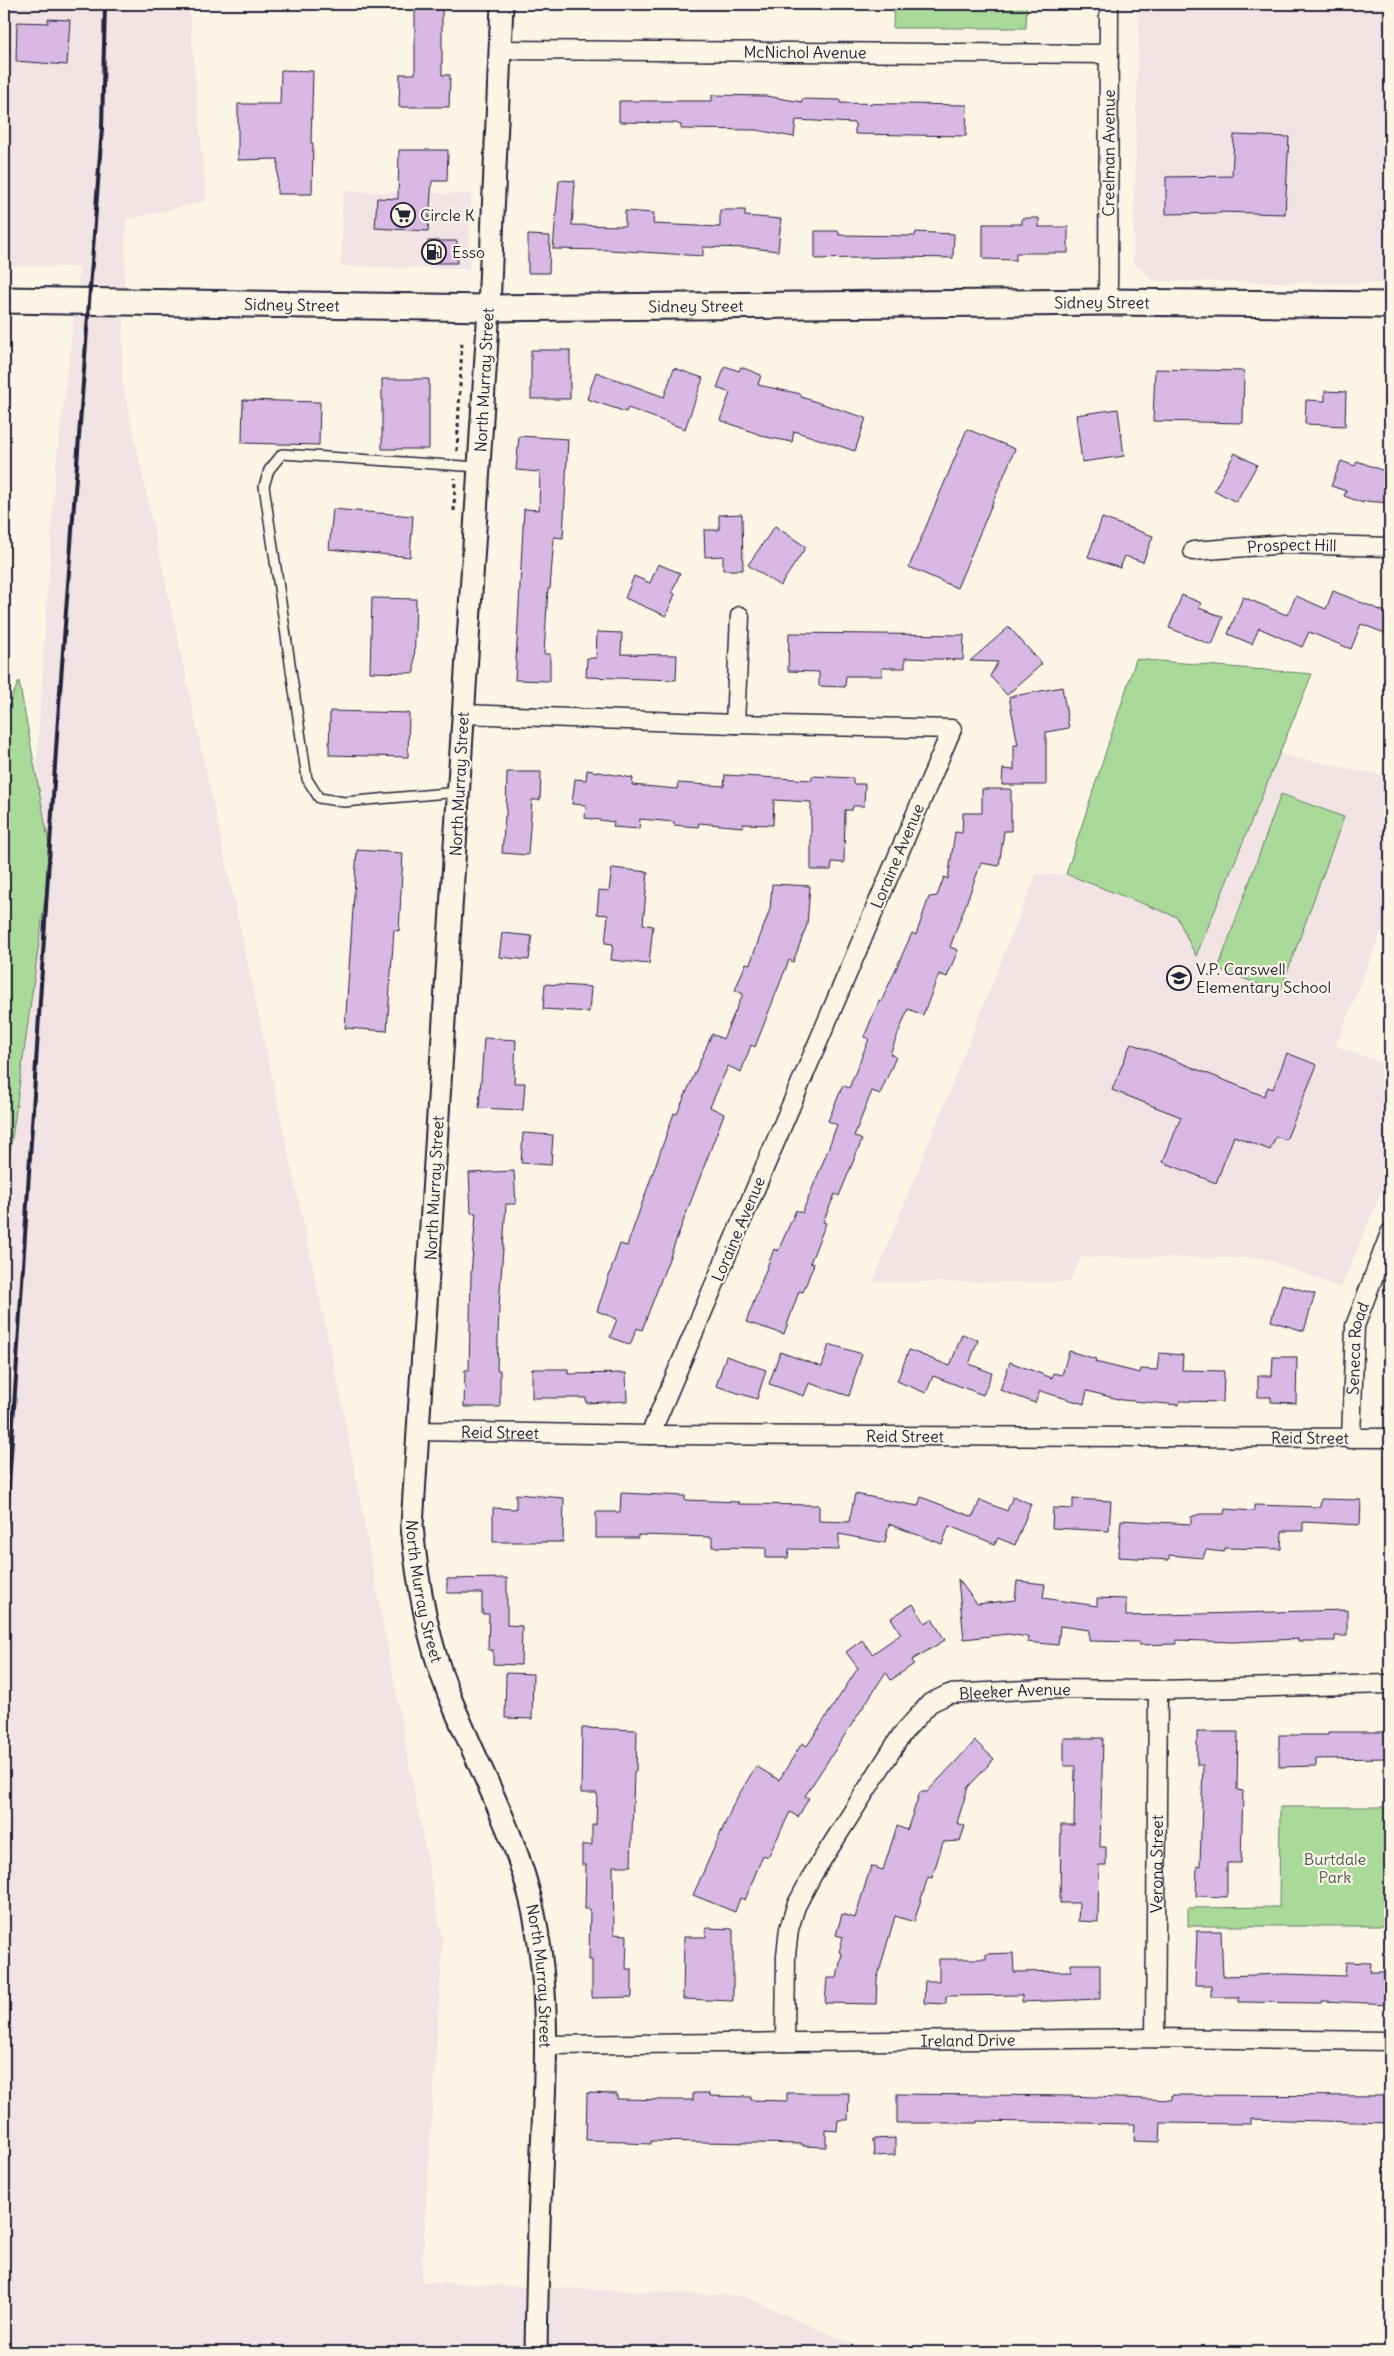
<svg xmlns="http://www.w3.org/2000/svg" width="1394" height="2356" viewBox="0 0 1394 2356" font-family="Delius,sans-serif">
<style>
.built{fill:#f2e3e5}
.green{fill:#aada9a;stroke:#667e6a}
.building{fill:#dab8e4;stroke:#22223b}
.lines{fill:none;stroke-linecap:round;stroke-linejoin:round}
.service-casing{stroke:#22223b;stroke-width:12}
.minor-casing{stroke:#22223b;stroke-width:21}
.tertiary-casing{stroke:#22223b;stroke-width:25}
.secondary-casing{stroke:#22223b;stroke-width:29}
.path{stroke:#22223b;stroke-width:3;stroke-dasharray:4 4;stroke-linecap:butt}
.service{stroke:#fcf5e5;stroke-width:9}
.minor{stroke:#fcf5e5;stroke-width:18}
.tertiary{stroke:#fcf5e5;stroke-width:21}
.secondary{stroke:#fcf5e5;stroke-width:25}
.rail{stroke:#22223b;stroke-width:4}
.labels{text-anchor:middle;dominant-baseline:central;stroke-width:4.5;stroke-linejoin:round;paint-order:stroke}
.street-label{font-size:16px;fill:#22223b;stroke:#fcf5e5}
.poi-label{font-size:16px;fill:#22223b;stroke:#fcf5e5;text-anchor:start}
.park-label{font-size:16px;fill:#4b5958;stroke:#fcf5e5}
</style>
<rect width="100%" height="100%" fill="#fcf5e5"/>
<filter id="ink" filterUnits="userSpaceOnUse"><feTurbulence type="fractalNoise" baseFrequency=".02" numOctaves="2"/><feDisplacementMap in="SourceGraphic" scale="10" xChannelSelector="R" yChannelSelector="G"/><feConvolveMatrix kernelMatrix="1 2 1 2 8 2 1 2 1" color-interpolation-filters="sRGB"/></filter>
<g filter="url(#ink)">
<path class="built" d="M 4,4 L 189,4 L 206,201 L 126,220 L 122,380 L 340,1393 L 443,1944 L 421,2282 L 743,2296 L 871,2352 L 4,2352 L 4,1288 L 55,473 L 80,267 L 4,266 Z
M 1139,4 L 1390,4 L 1390,283 L 1153,281 L 1133,261 Z
M 343,191 L 471,194 L 469,269 L 341,266 Z
M 1273,753 L 1390,777 L 1390,910 L 1336,1046 L 1390,1066 L 1390,1171 L 1341,1288 L 1264,1258 L 1081,1257 L 1070,1282 L 873,1282 L 1036,874 L 1225,878 Z"/>
<path class="green" d="M 894,4 L 1027,4 L 1026,28 L 893,28 Z
M 1136,659 L 1312,674 L 1196,956 L 1177,917 L 1066,874 Z
M 19,681 L 51,855 L 4,1197 L 4,715 Z
M 1281,794 L 1344,817 L 1280,992 L 1218,969 Z
M 1280,1807 L 1390,1807 L 1390,1926 L 1188,1926 L 1188,1908 L 1279,1907 Z"/>
<path class="building" d="M 415,4 L 442,4 L 442,75 L 450,75 L 449,107 L 399,107 L 400,74 L 415,74 Z
M 48,19 L 70,20 L 67,65 L 16,61 L 17,22 L 48,23 Z
M 281,70 L 313,71 L 311,143 L 313,143 L 312,194 L 277,194 L 278,159 L 238,160 L 238,104 L 280,104 Z
M 712,95 L 766,96 L 802,102 L 802,99 L 840,100 L 840,103 L 967,105 L 966,136 L 855,134 L 855,123 L 796,120 L 794,137 L 756,130 L 681,129 L 681,125 L 675,123 L 619,122 L 619,101 L 712,101 Z
M 1234,135 L 1289,137 L 1285,214 L 1221,212 L 1221,213 L 1166,214 L 1166,177 L 1232,176 Z
M 399,150 L 448,150 L 447,181 L 432,181 L 428,231 L 375,228 L 377,198 L 398,199 Z
M 559,180 L 575,181 L 572,225 L 625,226 L 625,211 L 654,213 L 653,224 L 720,227 L 720,210 L 745,210 L 745,216 L 781,219 L 778,251 L 752,248 L 703,247 L 703,256 L 611,250 L 553,249 Z
M 1022,218 L 1039,218 L 1039,227 L 1068,227 L 1068,253 L 1016,253 L 1016,260 L 983,259 L 983,224 L 1022,224 Z
M 815,231 L 839,231 L 839,235 L 915,236 L 916,232 L 954,234 L 953,258 L 899,257 L 815,259 Z
M 528,235 L 550,236 L 549,273 L 528,273 Z
M 428,241 L 457,241 L 457,263 L 428,263 Z
M 531,350 L 570,350 L 570,399 L 531,399 Z
M 725,366 L 739,371 L 741,367 L 761,375 L 758,385 L 801,394 L 801,397 L 866,418 L 855,451 L 794,431 L 792,442 L 766,437 L 720,420 L 730,393 L 717,388 Z
M 674,368 L 703,378 L 685,429 L 628,408 L 626,412 L 587,399 L 596,372 L 664,397 Z
M 1155,369 L 1244,371 L 1243,423 L 1153,421 Z
M 382,379 L 429,379 L 429,449 L 382,449 Z
M 1325,391 L 1346,392 L 1345,426 L 1305,424 L 1306,400 L 1325,401 Z
M 243,400 L 320,402 L 319,445 L 242,443 Z
M 1118,409 L 1124,456 L 1082,462 L 1076,415 Z
M 967,429 L 1015,449 L 957,588 L 909,567 Z
M 519,436 L 568,439 L 563,538 L 554,537 L 550,589 L 548,589 L 544,654 L 550,654 L 550,681 L 515,680 L 524,509 L 539,510 L 540,472 L 516,470 Z
M 1235,453 L 1257,465 L 1236,502 L 1214,490 Z
M 1341,461 L 1355,466 L 1357,461 L 1390,473 L 1390,503 L 1364,501 L 1363,503 L 1344,496 L 1346,491 L 1331,486 Z
M 333,509 L 413,516 L 410,557 L 329,549 Z
M 742,514 L 743,570 L 723,570 L 723,556 L 705,557 L 704,530 L 719,530 L 719,515 Z
M 1102,518 L 1153,536 L 1143,562 L 1125,556 L 1120,568 L 1088,557 Z
M 775,526 L 806,547 L 780,586 L 748,565 Z
M 658,564 L 680,573 L 672,592 L 675,594 L 666,616 L 625,598 L 634,576 L 650,583 Z
M 1333,591 L 1390,614 L 1390,635 L 1361,624 L 1351,649 L 1309,632 L 1302,647 L 1259,628 L 1252,644 L 1228,634 L 1243,597 L 1287,615 L 1296,596 L 1326,609 Z
M 1182,595 L 1201,603 L 1199,608 L 1223,617 L 1212,645 L 1169,628 Z
M 372,598 L 416,599 L 414,673 L 370,672 Z
M 1009,627 L 1042,664 L 1007,695 L 990,676 L 998,662 L 970,661 Z
M 597,632 L 622,633 L 621,654 L 677,655 L 676,680 L 586,677 L 587,658 L 596,658 Z
M 789,633 L 964,635 L 963,660 L 905,658 L 905,668 L 882,668 L 882,676 L 846,676 L 845,687 L 819,686 L 819,672 L 788,671 Z
M 1062,687 L 1069,728 L 1046,732 L 1046,785 L 1002,785 L 1003,769 L 1014,770 L 1014,745 L 1018,745 L 1009,697 Z
M 330,711 L 409,713 L 408,757 L 329,755 Z
M 587,770 L 633,778 L 632,785 L 677,789 L 678,783 L 724,786 L 725,775 L 812,780 L 812,776 L 853,778 L 853,784 L 865,784 L 864,806 L 853,806 L 852,810 L 845,810 L 844,863 L 832,862 L 831,870 L 811,870 L 811,802 L 774,800 L 773,825 L 743,824 L 743,827 L 699,823 L 698,827 L 674,825 L 674,822 L 640,819 L 639,829 L 613,827 L 614,822 L 585,818 L 586,805 L 572,804 L 575,779 L 586,780 Z
M 507,772 L 541,772 L 540,800 L 532,800 L 528,855 L 502,853 L 505,816 L 506,816 Z
M 982,789 L 1011,789 L 1011,831 L 1004,831 L 999,866 L 981,863 L 950,947 L 958,950 L 947,977 L 939,974 L 923,1015 L 908,1009 L 890,1054 L 896,1057 L 880,1094 L 872,1091 L 854,1136 L 862,1140 L 839,1196 L 835,1194 L 823,1222 L 826,1223 L 810,1263 L 814,1264 L 803,1292 L 799,1291 L 784,1334 L 746,1322 L 774,1249 L 778,1251 L 796,1210 L 802,1213 L 822,1165 L 837,1125 L 828,1121 L 843,1085 L 849,1088 L 869,1039 L 864,1037 L 879,1001 L 881,1002 L 912,933 L 916,935 L 929,897 L 937,896 L 944,877 L 948,879 L 955,832 L 962,833 L 963,813 L 982,813 Z
M 357,850 L 403,853 L 399,931 L 394,930 L 387,1031 L 345,1028 Z
M 612,868 L 648,872 L 643,924 L 653,926 L 649,964 L 611,960 L 613,944 L 605,943 L 608,915 L 597,914 L 599,890 L 609,891 Z
M 772,884 L 810,886 L 807,925 L 793,962 L 789,960 L 755,1047 L 751,1045 L 741,1072 L 728,1066 L 710,1107 L 724,1114 L 642,1330 L 637,1328 L 630,1345 L 610,1337 L 617,1319 L 597,1311 L 620,1244 L 627,1246 L 674,1113 L 677,1114 L 712,1034 L 723,1039 L 743,994 L 735,990 L 746,963 L 750,964 L 770,909 Z
M 502,933 L 532,936 L 529,960 L 499,957 Z
M 545,984 L 591,987 L 589,1012 L 543,1009 Z
M 484,1038 L 516,1040 L 514,1083 L 525,1083 L 523,1110 L 479,1108 Z
M 1131,1043 L 1264,1096 L 1268,1087 L 1273,1089 L 1287,1053 L 1317,1065 L 1286,1140 L 1276,1136 L 1270,1150 L 1234,1136 L 1216,1183 L 1163,1162 L 1181,1117 L 1112,1090 Z
M 523,1133 L 553,1135 L 551,1165 L 521,1163 Z
M 514,1171 L 516,1204 L 506,1204 L 499,1307 L 497,1370 L 500,1370 L 500,1407 L 464,1407 L 465,1370 L 469,1370 L 471,1274 L 476,1213 L 471,1213 L 469,1173 Z
M 1282,1284 L 1315,1294 L 1304,1331 L 1271,1321 Z
M 962,1334 L 978,1340 L 969,1364 L 992,1373 L 983,1395 L 933,1376 L 926,1393 L 897,1381 L 909,1350 L 950,1366 Z
M 829,1344 L 862,1354 L 849,1396 L 809,1383 L 804,1396 L 769,1384 L 780,1352 L 822,1367 Z
M 1069,1351 L 1096,1359 L 1095,1362 L 1140,1373 L 1141,1369 L 1157,1370 L 1159,1353 L 1183,1355 L 1182,1370 L 1224,1371 L 1223,1402 L 1180,1401 L 1179,1405 L 1122,1400 L 1087,1391 L 1084,1404 L 1040,1391 L 1035,1403 L 1000,1390 L 1010,1362 L 1052,1378 L 1053,1373 L 1062,1375 Z
M 726,1356 L 766,1370 L 757,1399 L 716,1386 Z
M 1273,1357 L 1297,1357 L 1296,1403 L 1271,1402 L 1271,1397 L 1258,1397 L 1258,1376 L 1272,1376 Z
M 532,1369 L 568,1369 L 568,1374 L 626,1373 L 627,1401 L 586,1403 L 586,1398 L 532,1398 Z
M 621,1493 L 685,1496 L 685,1500 L 739,1502 L 738,1504 L 819,1505 L 819,1521 L 849,1522 L 855,1494 L 918,1506 L 921,1497 L 973,1517 L 980,1500 L 1007,1511 L 1013,1496 L 1031,1504 L 1015,1545 L 998,1538 L 995,1544 L 949,1526 L 942,1544 L 889,1524 L 885,1543 L 839,1534 L 839,1550 L 789,1549 L 788,1558 L 766,1558 L 766,1548 L 712,1547 L 712,1537 L 638,1535 L 638,1538 L 596,1538 L 596,1512 L 620,1512 Z
M 516,1494 L 564,1498 L 563,1542 L 493,1542 L 493,1508 L 516,1509 Z
M 1073,1499 L 1111,1501 L 1109,1531 L 1052,1528 L 1053,1508 L 1073,1509 Z
M 1321,1499 L 1361,1500 L 1360,1525 L 1303,1522 L 1303,1531 L 1282,1531 L 1281,1549 L 1225,1548 L 1224,1552 L 1206,1550 L 1203,1558 L 1169,1555 L 1169,1560 L 1118,1557 L 1121,1520 L 1191,1524 L 1191,1517 L 1200,1514 L 1224,1514 L 1225,1509 L 1254,1511 L 1254,1505 L 1320,1507 Z
M 507,1578 L 507,1625 L 522,1626 L 521,1665 L 493,1664 L 493,1650 L 488,1650 L 489,1614 L 482,1614 L 482,1593 L 447,1593 L 447,1579 Z
M 958,1579 L 977,1604 L 1015,1600 L 1017,1581 L 1045,1584 L 1043,1598 L 1097,1606 L 1097,1598 L 1126,1599 L 1126,1616 L 1347,1610 L 1347,1636 L 1335,1636 L 1335,1641 L 1298,1641 L 1298,1639 L 1233,1642 L 1176,1640 L 1176,1644 L 1139,1645 L 1139,1642 L 1089,1641 L 1089,1630 L 1060,1626 L 1058,1645 L 1027,1642 L 1028,1637 L 1008,1634 L 964,1639 Z
M 913,1604 L 925,1623 L 932,1619 L 945,1640 L 912,1660 L 914,1664 L 891,1680 L 886,1672 L 805,1796 L 809,1798 L 798,1817 L 790,1812 L 768,1857 L 763,1855 L 745,1900 L 740,1898 L 735,1912 L 693,1895 L 735,1801 L 756,1766 L 779,1780 L 802,1743 L 807,1746 L 858,1668 L 846,1652 L 862,1640 L 872,1654 L 901,1634 L 891,1618 Z
M 506,1673 L 533,1674 L 532,1719 L 505,1718 Z
M 582,1728 L 637,1730 L 636,1772 L 634,1771 L 631,1866 L 613,1866 L 614,1934 L 627,1935 L 626,1969 L 632,1969 L 632,1997 L 592,1998 L 592,1960 L 589,1960 L 590,1909 L 585,1909 L 586,1865 L 582,1865 L 582,1845 L 592,1845 L 592,1825 L 596,1825 L 597,1793 L 581,1793 Z
M 1197,1732 L 1238,1732 L 1237,1790 L 1243,1791 L 1241,1863 L 1227,1863 L 1227,1897 L 1196,1896 L 1197,1866 L 1200,1866 L 1203,1765 L 1197,1765 Z
M 1328,1732 L 1390,1732 L 1390,1758 L 1316,1759 L 1316,1766 L 1279,1767 L 1279,1735 L 1328,1735 Z
M 1064,1738 L 1103,1738 L 1100,1847 L 1106,1847 L 1106,1865 L 1099,1865 L 1098,1922 L 1078,1921 L 1079,1903 L 1060,1903 L 1061,1825 L 1074,1825 L 1075,1766 L 1064,1766 Z
M 975,1741 L 994,1759 L 968,1787 L 957,1823 L 965,1826 L 960,1841 L 943,1842 L 932,1878 L 928,1877 L 914,1922 L 895,1916 L 877,1979 L 876,2004 L 825,2003 L 827,1978 L 837,1978 L 842,1953 L 839,1952 L 843,1937 L 836,1935 L 842,1914 L 855,1918 L 871,1866 L 883,1870 L 897,1826 L 907,1830 L 920,1792 L 927,1792 Z
M 706,1928 L 733,1929 L 733,2001 L 683,1999 L 684,1937 L 706,1937 Z
M 1197,1931 L 1221,1931 L 1223,1976 L 1284,1974 L 1345,1976 L 1346,1962 L 1371,1963 L 1370,1972 L 1390,1972 L 1390,2004 L 1322,2001 L 1321,2003 L 1239,2002 L 1239,1997 L 1211,1997 L 1211,1985 L 1195,1985 Z
M 1013,1953 L 1014,1972 L 1071,1971 L 1071,1964 L 1100,1964 L 1100,1999 L 1022,2002 L 1022,1995 L 946,1996 L 946,2004 L 924,2003 L 925,1981 L 939,1981 L 939,1959 L 986,1959 L 986,1954 Z
M 587,2093 L 617,2094 L 617,2099 L 670,2100 L 693,2100 L 693,2093 L 710,2093 L 710,2096 L 751,2097 L 751,2100 L 787,2101 L 787,2093 L 849,2093 L 848,2120 L 838,2120 L 837,2131 L 826,2130 L 826,2147 L 803,2146 L 803,2144 L 651,2141 L 651,2144 L 626,2143 L 626,2141 L 586,2140 Z
M 897,2094 L 1069,2096 L 1172,2100 L 1172,2095 L 1390,2096 L 1390,2123 L 1251,2119 L 1251,2124 L 1161,2123 L 1160,2142 L 1134,2141 L 1135,2124 L 977,2121 L 977,2123 L 897,2123 Z
M 895,2138 L 895,2155 L 874,2156 L 873,2139 Z"/>
<g class="lines">
<defs>
<path id="service" d="M 459,792 L 344,802 L 319,798 L 307,779 L 264,486 L 269,470 L 282,454 L 479,467"/>
<g id="minor">
<path id="s1" d="M 501,50 L 1109,54"/>
<path id="s2" d="M 1108,302 L 1109,4"/>
<path id="s3" d="M 1193,551 L 1286,544 L 1390,547"/>
<path d="M 463,714 L 735,724 L 952,729 L 650,1435"/>
<path d="M 735,724 L 740,616"/>
<path id="s4" d="M 419,1431 L 650,1435 L 1390,1438"/>
<path id="s5" d="M 1351,1439 L 1355,1326 L 1390,1233"/>
<path id="s6" d="M 1155,2038 L 1158,1690"/>
<path id="s7" d="M 785,2042 L 786,1955 L 789,1929 L 796,1906 L 813,1874 L 902,1734 L 930,1703 L 949,1694 L 1045,1689 L 1158,1690 L 1390,1684"/>
<path id="s8" d="M 547,2045 L 1155,2038 L 1390,2041"/>
</g>
<g id="tertiary">
<path id="s9" d="M 502,4 L 489,308 L 412,1526 C 417,1582 427,1638 448,1692 C 477,1766 518,1836 534,1914 C 550,1992 546,2069 542,2148 C 539,2216 537,2284 536,2352"/>
</g>
<g id="secondary">
<path id="s10" d="M 4,300 L 489,308 L 1108,302 L 1390,305"/>
</g>
</defs>
<use href="#service" class="service-casing"/>
<use href="#minor" class="minor-casing"/>
<use href="#tertiary" class="tertiary-casing"/>
<use href="#secondary" class="secondary-casing"/>
<path class="path" d="M 457,451 L 462,342
M 454,511 L 455,478"/>
<use href="#service" class="service"/>
<use href="#minor" class="minor"/>
<use href="#tertiary" class="tertiary"/>
<use href="#secondary" class="secondary"/>
<path class="rail" d="M 4,1564 L 58,719 L 102,128 L 105,4"/>
</g>
</g>
<defs>
<symbol id="supermarket-ring" viewBox="-11 -11 22 22"><circle r="9.5" fill="#fcf5e5" stroke="#22223b" stroke-width="1.5"/><path d="M-6-5.5h2.5l.6 2H6L4.5 2H-2.5L-4.4-4H-6ZM-1.5 3.2a1.3 1.3 0 1 0 .1 0ZM3 3.2a1.3 1.3 0 1 0 .1 0Z" fill="#22223b"/></symbol>
<symbol id="fuel-ring" viewBox="-11 -11 22 22"><circle r="9.5" fill="#fcf5e5" stroke="#22223b" stroke-width="1.5"/><path d="M-5.5-6h7V0h2V4h1.3V-2.5L3-4.5l.8-.8L6-3V5H2.5V1h-1V6h-7ZM-4.2-4.7v3.2H.2V-4.7Z" fill="#22223b"/></symbol>
<symbol id="school-ring" viewBox="-11 -11 22 22"><circle r="9.5" fill="#fcf5e5" stroke="#22223b" stroke-width="1.5"/><path d="M0-5L7-2L0 1L-7-2ZM-4 1L0 2.5L4 1V4Q0 6-4 4Z" fill="#22223b"/></symbol>
</defs>
<g fill-rule="evenodd">
<use href="#supermarket-ring" x="389" y="201" width="28" height="28"/>
<use href="#fuel-ring" x="420" y="238" width="28" height="28"/>
<use href="#school-ring" x="1165" y="964" width="28" height="28"/>
</g>
<g class="labels">
<g class="street-label">
<text stroke="none"><textPath href="#s1" startOffset="304">McNichol Avenue</textPath></text>
<text stroke="none"><textPath href="#s2" startOffset="149">Creelman Avenue</textPath></text>
<text stroke="none"><textPath href="#s10" startOffset="1098">Sidney Street</textPath></text>
<text stroke="none"><textPath href="#s10" startOffset="288">Sidney Street</textPath></text>
<text stroke="none"><textPath href="#s10" startOffset="692">Sidney Street</textPath></text>
<text transform="translate(484 380) rotate(-87)">North Murray Street</text>
<text stroke="none"><textPath href="#s3" startOffset="99">Prospect Hill</textPath></text>
<text transform="translate(459 784) rotate(-87)">North Murray Street</text>
<text transform="translate(897 856) rotate(-67)">Loraine Avenue</text>
<text transform="translate(434 1188) rotate(-87)">North Murray Street</text>
<text transform="translate(738 1229) rotate(-67)">Loraine Avenue</text>
<text stroke="none"><textPath href="#s5" startOffset="91">Seneca Road</textPath></text>
<text stroke="none"><textPath href="#s4" startOffset="81">Reid Street</textPath></text>
<text stroke="none"><textPath href="#s4" startOffset="486">Reid Street</textPath></text>
<text stroke="none"><textPath href="#s4" startOffset="891">Reid Street</textPath></text>
<text stroke="none"><textPath href="#s9" startOffset="1591">North Murray Street</textPath></text>
<text stroke="none"><textPath href="#s7" startOffset="468">Bleeker Avenue</textPath></text>
<text stroke="none"><textPath href="#s6" startOffset="174">Verona Street</textPath></text>
<text stroke="none"><textPath href="#s9" startOffset="1996">North Murray Street</textPath></text>
<text stroke="none"><textPath href="#s8" startOffset="421">Ireland Drive</textPath></text>
</g>
<g class="poi-label">
<text x="420" y="215">Circle K</text>
<text x="452" y="252">Esso</text>
<text x="1196" y="969">V.P. Carswell<tspan x="1196" dy="18">Elementary School</tspan></text>
</g>
<g class="park-label">
<text x="1335" y="1859">Burtdale<tspan x="1335" dy="18">Park</tspan></text>
</g>
</g>
<rect width="1394" height="2356" fill="none" stroke="#fcf5e5" stroke-width="20"/>
<rect x="10" y="10" width="1374" height="2336" fill="none" stroke="#22223b" stroke-width="2" filter="url(#ink)"/>
</svg>
